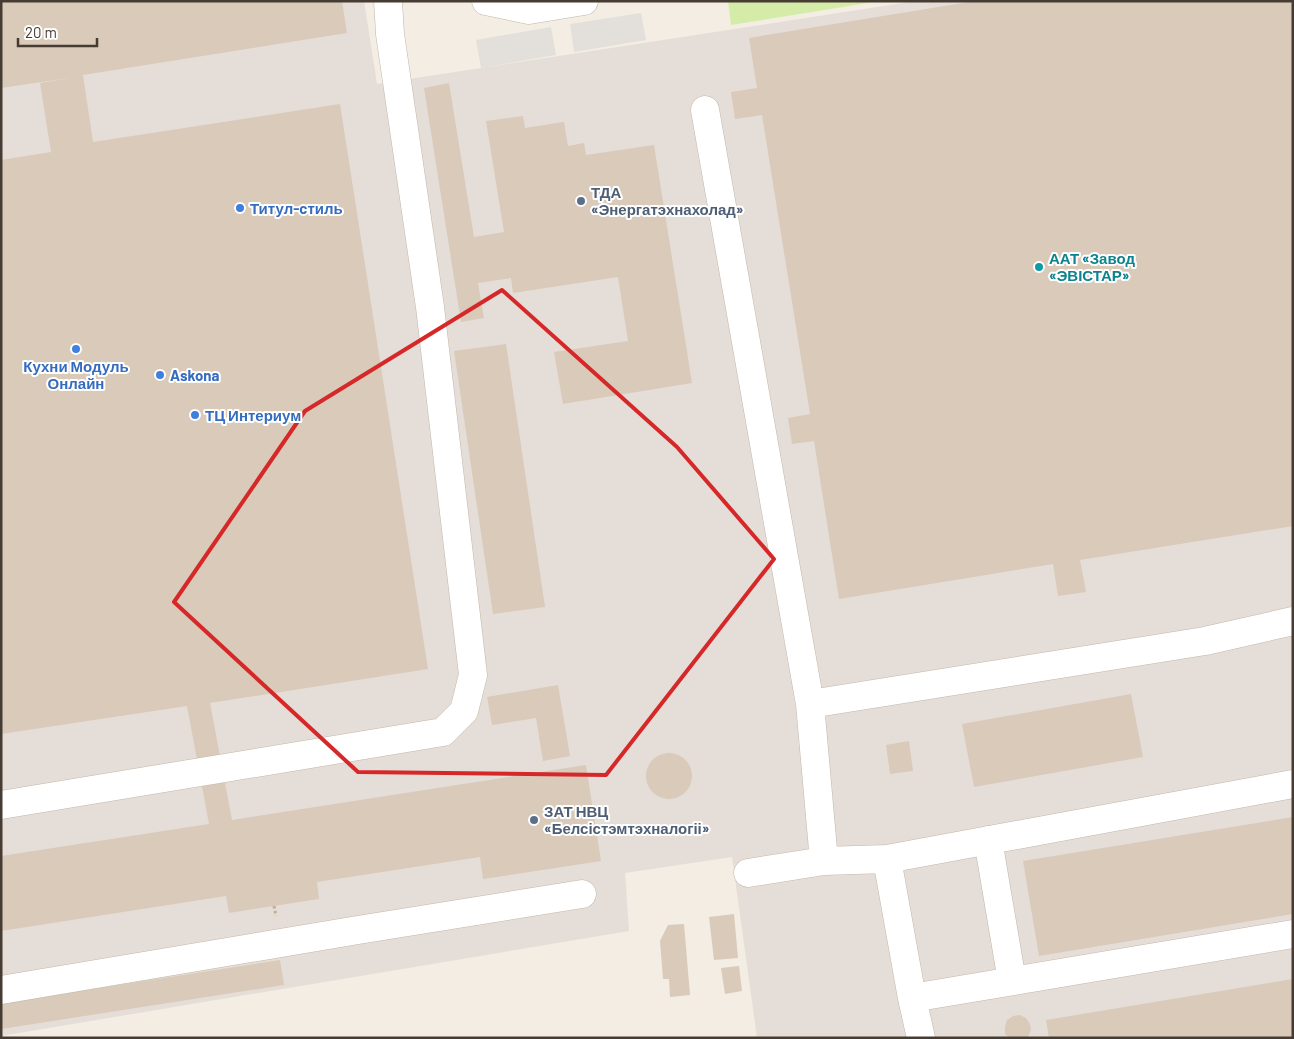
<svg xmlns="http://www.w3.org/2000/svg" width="1294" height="1039" viewBox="0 0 1294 1039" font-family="Barlow,sans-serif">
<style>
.industrial{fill:#e5ded8}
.green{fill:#d4eca7}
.parking{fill:#e3e0dc}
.building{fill:#d9caba}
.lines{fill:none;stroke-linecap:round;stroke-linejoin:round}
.minor-casing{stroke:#c3b6a8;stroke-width:29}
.path{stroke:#c3ae94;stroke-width:3;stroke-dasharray:2.5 2.5;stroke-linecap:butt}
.minor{stroke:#fff;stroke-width:28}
.marked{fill:none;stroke:#d62828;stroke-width:4;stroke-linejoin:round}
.service-dot{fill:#5c6f8a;stroke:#fff;stroke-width:2}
.shop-dot{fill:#3f7fe0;stroke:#fff;stroke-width:2}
.culture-dot{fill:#0f9aa8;stroke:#fff;stroke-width:2}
.labels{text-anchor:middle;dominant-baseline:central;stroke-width:4;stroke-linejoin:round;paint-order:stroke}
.service-label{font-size:15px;font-weight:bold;fill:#4e5e75;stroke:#fff;text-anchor:start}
.shop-label{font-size:15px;font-weight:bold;fill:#366cbe;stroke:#fff;text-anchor:start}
.culture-label{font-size:15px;font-weight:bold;fill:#0d838f;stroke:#fff;text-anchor:start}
</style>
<rect width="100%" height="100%" fill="#f3ede3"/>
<path class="industrial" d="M 1,1 L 364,1 L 377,84 L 916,1 L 1293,1 L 1293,1038 L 757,1038 L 732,857 L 625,873 L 629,931 L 1,1036 Z"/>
<path class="green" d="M 728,1 L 880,1 L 731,25 Z"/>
<path class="parking" d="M 641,13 L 646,40 L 574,52 L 570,24 Z
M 551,27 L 556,55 L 481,68 L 476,40 Z"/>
<path class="building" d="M 1,1 L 342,1 L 347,33 L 83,75 L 93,142 L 340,104 L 428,669 L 210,703 L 232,820 L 586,765 L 601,861 L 483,879 L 480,857 L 317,882 L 319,899 L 229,913 L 226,896 L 1,931 L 1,856 L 209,824 L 187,706 L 1,734 L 1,160 L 51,152 L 40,83 L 69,78 L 1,88 Z
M 975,1 L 1293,1 L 1293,526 L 1080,560 L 1086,592 L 1058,596 L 1053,564 L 839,599 L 814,441 L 792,444 L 788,418 L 810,414 L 762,115 L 735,119 L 731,92 L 757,88 L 749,38 Z
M 449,83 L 474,237 L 504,232 L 486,121 L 523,116 L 525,128 L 564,122 L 568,146 L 584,143 L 586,155 L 654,145 L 692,383 L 563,404 L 554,352 L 628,341 L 618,277 L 513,293 L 511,278 L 478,283 L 484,318 L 461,322 L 424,88 Z
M 506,344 L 545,607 L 493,614 L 454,351 Z
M 558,685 L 570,756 L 543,761 L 536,718 L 492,725 L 487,697 Z
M 1131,694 L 1143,757 L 974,787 L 962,724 Z
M 909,741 L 913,771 L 890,774 L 886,745 Z
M646 776a23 23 0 1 1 46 0a23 23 0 1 1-46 0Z
M 1293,817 L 1293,914 L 1039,956 L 1023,861 Z
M 734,914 L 738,958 L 714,960 L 709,917 Z
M 684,924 L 690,995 L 670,997 L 669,979 L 663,979 L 660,941 L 668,925 Z
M 280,960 L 284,985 L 1,1029 L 1,1003 Z
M 739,966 L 742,991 L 725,994 L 721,968 Z
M 1293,979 L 1293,1038 L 1049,1038 L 1046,1020 Z
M 1020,1015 L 1026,1018 L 1030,1024 L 1031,1030 L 1028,1037 L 1009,1038 L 1005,1034 L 1005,1027 L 1007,1020 L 1013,1016 Z"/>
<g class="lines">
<defs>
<path id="minor" d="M 486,1 L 529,10 L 584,1
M 705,110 L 810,704
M 1,805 L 443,732 L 464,711 L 473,675 L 430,307 L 390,34 L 388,1
M 988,840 L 1012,981
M 887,859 L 912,998 L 921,1038
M 824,861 L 810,704 L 1205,641 L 1293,621
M 748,873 L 824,861 L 887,859 L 1293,784
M 1,990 L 358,930 L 582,894
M 912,998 L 1293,934"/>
</defs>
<use href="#minor" class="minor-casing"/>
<path class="path" d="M 274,906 L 276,916"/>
<use href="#minor" class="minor"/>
</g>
<path class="marked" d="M 502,290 L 677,447 L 774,559 L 606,775 L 358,772 L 174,602 L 305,411 Z"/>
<g class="service-dot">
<circle cx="581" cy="201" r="5"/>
<circle cx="534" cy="820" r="5"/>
</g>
<g class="shop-dot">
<circle cx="240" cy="208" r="5"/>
<circle cx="76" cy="349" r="5"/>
<circle cx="160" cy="375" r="5"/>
<circle cx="195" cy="415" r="5"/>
</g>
<circle class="culture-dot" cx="1039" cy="267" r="5"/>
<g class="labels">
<g class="service-label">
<text x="591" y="192">ТДА<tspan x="591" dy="17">«Энергатэхнахолад»</tspan></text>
<text x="544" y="811">ЗАТ НВЦ<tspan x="544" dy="17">«Белсістэмтэхналогіі»</tspan></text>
</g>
<g class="shop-label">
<text x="250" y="208">Титул-cтиль</text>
<text x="76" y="366" text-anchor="middle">Кухни Модуль<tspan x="76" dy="17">Онлайн</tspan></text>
<text x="170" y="375">Askona</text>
<text x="205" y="415">ТЦ Интериум</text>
</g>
<g class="culture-label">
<text x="1049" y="258">ААТ «Завод<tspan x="1049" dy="17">«ЭВІСТАР»</tspan></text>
</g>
</g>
<rect width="1294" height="1039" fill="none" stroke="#463c33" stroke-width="5"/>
<path d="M18 38v8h79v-8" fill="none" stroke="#463c33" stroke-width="2.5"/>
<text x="25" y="38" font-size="15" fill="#463c33" stroke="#ffffff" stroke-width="4" paint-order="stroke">20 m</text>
</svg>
